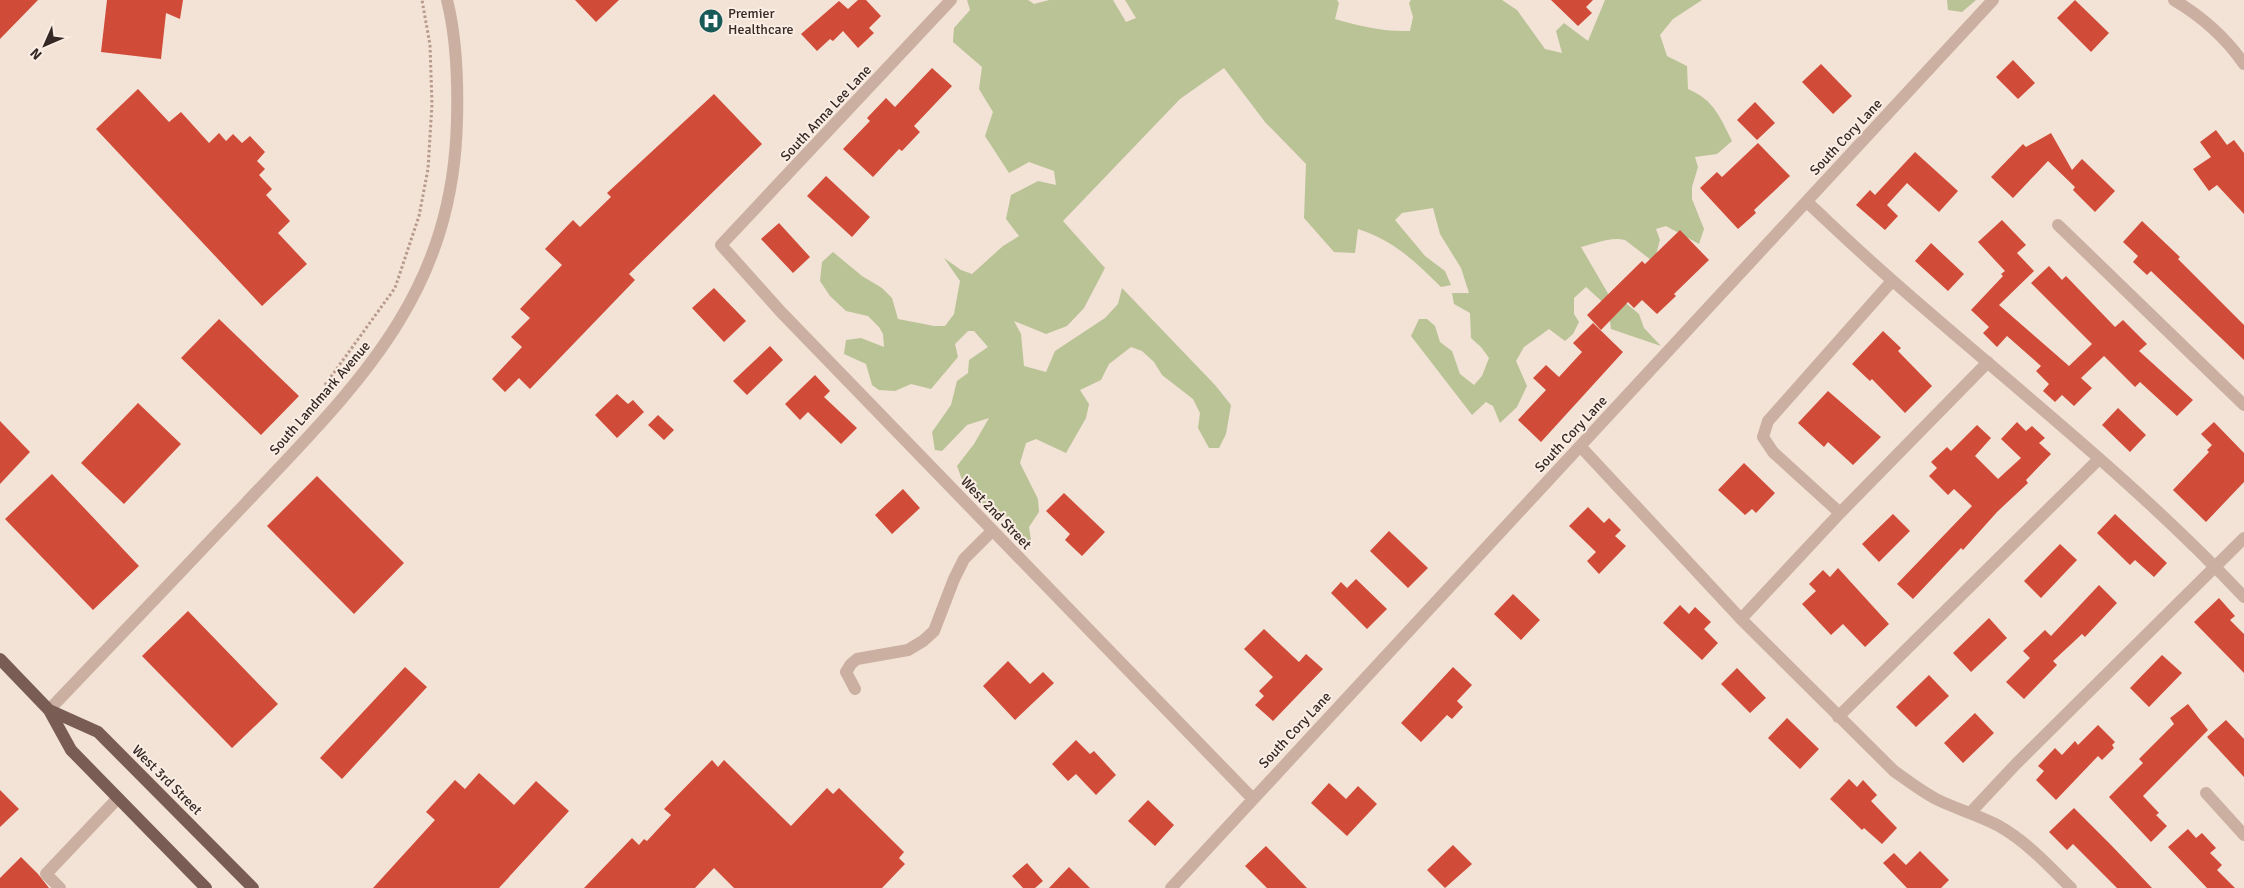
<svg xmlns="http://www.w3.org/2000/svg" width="2244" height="888" viewBox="0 0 2244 888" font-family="Signika,sans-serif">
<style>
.green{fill:#b9c396}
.building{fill:#d04b38}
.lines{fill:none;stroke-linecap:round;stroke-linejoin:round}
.path{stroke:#b79a8c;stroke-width:3;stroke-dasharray:2.5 2.5;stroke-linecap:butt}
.minor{stroke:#cbb0a2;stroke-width:12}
.major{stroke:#795d55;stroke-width:12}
.labels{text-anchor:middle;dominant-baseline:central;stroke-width:4;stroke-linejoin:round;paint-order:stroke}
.poi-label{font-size:14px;fill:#352825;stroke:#faede3;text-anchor:start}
.street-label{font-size:14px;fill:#352825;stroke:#faede3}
</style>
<rect width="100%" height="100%" fill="#f3e2d6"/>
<path class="green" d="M 967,0 L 1028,0 L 1034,4 L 1049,0 L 1113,0 L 1126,22 L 1136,18 L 1125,0 L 1337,0 L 1339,3 L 1335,19 C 1360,26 1384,32 1410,31 L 1413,17 L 1409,3 L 1411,0 L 1502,0 L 1517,10 L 1545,49 L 1562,53 L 1556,31 L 1564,23 L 1588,41 L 1605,0 L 1702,0 L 1673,19 L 1660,35 L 1667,56 L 1687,66 L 1688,89 C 1714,100 1720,117 1732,141 L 1717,154 L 1695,157 L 1698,167 L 1692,187 L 1692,199 L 1704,229 L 1699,244 L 1666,226 L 1656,229 L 1660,240 L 1654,262 C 1648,258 1628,242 1625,240 C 1611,236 1593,244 1581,247 L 1610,297 L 1622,300 L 1639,314 L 1644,328 L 1661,346 L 1611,329 L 1608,307 L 1586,287 L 1574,298 L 1574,314 L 1579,322 L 1573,334 L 1565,341 L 1549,329 L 1524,347 L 1516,361 L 1527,386 L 1517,407 L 1500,423 L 1493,406 L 1486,402 L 1472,415 L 1411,336 L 1419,319 L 1427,319 L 1435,326 L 1440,342 L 1452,351 L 1460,374 L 1474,385 L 1482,376 L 1489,358 L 1481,347 L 1471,338 L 1470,313 L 1454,304 L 1452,293 L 1469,293 L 1461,268 L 1440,234 L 1433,208 L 1402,213 L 1395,220 L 1425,256 L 1445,271 L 1451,285 L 1441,287 C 1416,262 1393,240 1358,229 L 1355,253 L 1334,252 L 1304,218 L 1306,164 L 1265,122 L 1224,68 L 1180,99 L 1063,221 L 1105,268 L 1084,308 L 1067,326 L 1046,334 L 1014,321 L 1021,334 L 1024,366 L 1046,372 L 1055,351 L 1105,318 L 1118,304 L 1122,288 L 1215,385 L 1231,405 L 1226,434 L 1219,448 L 1209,448 L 1198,428 L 1200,413 L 1193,399 L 1162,375 L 1154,362 L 1142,351 L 1131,347 L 1109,364 L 1101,380 L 1080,390 L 1089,404 L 1086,418 L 1066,453 L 1036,439 L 1026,443 L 1020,463 L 1038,499 L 1039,512 L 1029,527 L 1032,547 L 1023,544 L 1009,516 L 996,518 L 964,485 L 957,466 L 974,444 L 989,418 L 967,425 L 942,451 L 935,450 L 932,432 L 951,405 L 957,381 L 968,373 L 969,360 L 988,347 L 974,331 L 968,331 L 955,344 L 958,357 L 931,389 L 911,384 L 895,391 L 879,390 L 872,385 L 866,364 L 844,354 L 846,340 L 861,338 L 884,347 L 883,334 L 879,327 L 868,316 L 846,311 L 830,296 L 820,281 L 822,262 L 833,252 L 862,276 L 882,288 L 892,298 L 898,319 L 934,326 L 945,326 L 954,314 L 960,281 L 944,258 L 961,270 L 972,274 L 1003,246 L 1019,236 L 1006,219 L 1011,195 L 1038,181 L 1056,185 L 1054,171 L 1029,162 L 1009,173 L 985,136 L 993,112 L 979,89 L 982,67 L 953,42 L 954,28 L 970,10 Z
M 1947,0 L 1976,0 L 1962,12 L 1948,10 Z"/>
<path class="building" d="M 0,0 L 38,0 L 0,39 Z
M 107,0 L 183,0 L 180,19 L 166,13 L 161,59 L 101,52 Z
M 575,0 L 619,0 L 596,22 Z
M 858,0 L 866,0 L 881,16 L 869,28 L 874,33 L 858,48 L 843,31 L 833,41 L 830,39 L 817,51 L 801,34 L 839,1 L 848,9 Z
M 1551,0 L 1593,0 L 1586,7 L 1592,13 L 1578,26 Z
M 2075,0 L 2109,33 L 2091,52 L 2057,18 Z
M 2013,60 L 2035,83 L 2018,99 L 1996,77 Z
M 1821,64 L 1852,96 L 1833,114 L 1802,82 Z
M 932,68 L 952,86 L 914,126 L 920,132 L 902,151 L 899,149 L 873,177 L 843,149 L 870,121 L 867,118 L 886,98 L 895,107 Z
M 138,89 L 169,122 L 181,112 L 209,143 L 219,133 L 226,141 L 233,134 L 242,143 L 250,136 L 265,152 L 257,161 L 265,169 L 259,175 L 272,189 L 266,195 L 290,221 L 278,233 L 307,264 L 262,306 L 96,129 Z
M 714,94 L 762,144 L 629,274 L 635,280 L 530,389 L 519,378 L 505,392 L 492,379 L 522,347 L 511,337 L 530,318 L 520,309 L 562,265 L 545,249 L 573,220 L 580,227 L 611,197 L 607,193 Z
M 1755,102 L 1775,123 L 1757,140 L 1737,120 Z
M 2216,130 L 2227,145 L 2234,140 L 2244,153 L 2244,214 L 2217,185 L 2209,191 L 2193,169 L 2211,157 L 2200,142 Z
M 2051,133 L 2072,170 L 2082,159 L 2115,191 L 2095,212 L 2073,190 L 2075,187 L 2048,161 L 2013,198 L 1991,177 L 2023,144 L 2026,147 Z
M 1758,143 L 1790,176 L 1754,210 L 1756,213 L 1738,229 L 1700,188 L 1717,172 L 1722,177 Z
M 1915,152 L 1958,191 L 1939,212 L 1907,183 L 1887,205 L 1898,216 L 1885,230 L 1856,205 L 1870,190 L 1875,195 Z
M 826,176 L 870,217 L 852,237 L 807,196 Z
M 2002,220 L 2026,245 L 2017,253 L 2034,271 L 1999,305 L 2069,366 L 2092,344 L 2031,283 L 2049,266 L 2062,280 L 2066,276 L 2115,327 L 2123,320 L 2147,344 L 2139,351 L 2193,400 L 2177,416 L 2140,382 L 2135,387 L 2104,356 L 2081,378 L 2092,388 L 2074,406 L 2062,395 L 2055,402 L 2043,391 L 2049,384 L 2036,371 L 2041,366 L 2007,336 L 1997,347 L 1983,333 L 1989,327 L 1971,310 L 2003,276 L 2001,274 L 2005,271 L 1978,242 Z
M 2142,221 L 2180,257 L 2178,259 L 2244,325 L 2244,360 L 2151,271 L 2147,275 L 2133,262 L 2138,256 L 2123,242 Z
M 779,223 L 810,257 L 793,273 L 761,239 Z
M 1680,230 L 1709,260 L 1674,294 L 1676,296 L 1657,314 L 1642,300 L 1634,308 L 1628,302 L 1601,330 L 1587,315 L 1642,261 L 1645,264 Z
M 1931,243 L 1964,274 L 1948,291 L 1915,261 Z
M 714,288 L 746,321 L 724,342 L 692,308 Z
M 219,319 L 299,396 L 261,435 L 181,358 Z
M 1593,323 L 1623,352 L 1541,442 L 1518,420 L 1546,390 L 1533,378 L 1546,365 L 1559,377 L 1582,352 L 1573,343 Z
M 1883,331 L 1901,348 L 1898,351 L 1932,386 L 1905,413 L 1872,379 L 1870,381 L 1852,364 Z
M 770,346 L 783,360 L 747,395 L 733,381 Z
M 815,375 L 830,391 L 824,397 L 857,428 L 841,444 L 808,412 L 800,420 L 785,404 Z
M 1828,391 L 1881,437 L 1853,465 L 1828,442 L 1824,447 L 1798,423 Z
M 617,394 L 628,404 L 633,400 L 644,412 L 617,438 L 595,415 Z
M 138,403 L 181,444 L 124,504 L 81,463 Z
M 2118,408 L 2146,435 L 2130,452 L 2102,425 Z
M 658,415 L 674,430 L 664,440 L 648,425 Z
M 0,421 L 30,452 L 0,484 Z
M 2017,422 L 2026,431 L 2032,426 L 2045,438 L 2039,443 L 2051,454 L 2026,480 L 2028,483 L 1997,512 L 1963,550 L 1961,548 L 1913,599 L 1897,584 L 1972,506 L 1954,489 L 1948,495 L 1929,476 L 1937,468 L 1931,462 L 1947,447 L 1951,451 L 1977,425 L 1991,438 L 1975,456 L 1998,479 L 2021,458 L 2001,439 Z
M 2214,422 L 2244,453 L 2244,482 L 2206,522 L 2173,490 L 2209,452 L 2207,450 L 2212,445 L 2201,434 Z
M 1744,463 L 1775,493 L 1756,513 L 1752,509 L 1745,515 L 1718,490 Z
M 52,474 L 139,566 L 93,610 L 5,519 Z
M 317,476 L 404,563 L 354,614 L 267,526 Z
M 903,489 L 920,508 L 892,534 L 875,515 Z
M 1064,493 L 1105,532 L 1082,556 L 1065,540 L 1070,534 L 1046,511 Z
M 1588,507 L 1604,523 L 1609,518 L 1621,530 L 1615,536 L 1626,546 L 1599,574 L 1587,561 L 1596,552 L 1569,526 Z
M 1893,514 L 1910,531 L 1879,562 L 1862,544 Z
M 2115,514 L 2167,563 L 2154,577 L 2135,560 L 2130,565 L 2097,533 Z
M 1389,531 L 1428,568 L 1408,588 L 1370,551 Z
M 2060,544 L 2077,560 L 2041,598 L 2024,581 Z
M 1838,568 L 1889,624 L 1865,647 L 1843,624 L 1831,635 L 1802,604 L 1816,591 L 1809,584 L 1823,570 L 1830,577 Z
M 1356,579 L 1387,609 L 1367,629 L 1331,593 L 1341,582 L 1347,588 Z
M 2099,585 L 2117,603 L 2085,637 L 2082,634 L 2053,661 L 2057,665 L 2024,699 L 2006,682 L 2030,658 L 2023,651 L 2045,630 L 2051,636 Z
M 1513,594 L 1540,620 L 1521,640 L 1494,614 Z
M 2219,598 L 2235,616 L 2230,620 L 2244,634 L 2244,673 L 2194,622 Z
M 1680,605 L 1689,614 L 1695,607 L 1711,622 L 1704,629 L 1718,643 L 1702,660 L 1663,623 Z
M 188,611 L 278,704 L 232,748 L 142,656 Z
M 1989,618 L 2007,638 L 1971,672 L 1953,653 Z
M 1264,629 L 1299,662 L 1306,654 L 1323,669 L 1273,721 L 1255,705 L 1264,696 L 1259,691 L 1273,677 L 1244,649 Z
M 2162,655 L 2182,673 L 2149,707 L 2130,688 Z
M 1008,661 L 1030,684 L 1043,672 L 1054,683 L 1015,720 L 983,686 Z
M 405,667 L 427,687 L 342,779 L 320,758 Z
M 1453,667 L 1472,685 L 1457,701 L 1463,707 L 1452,719 L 1447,715 L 1421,742 L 1401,723 Z
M 1737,668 L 1766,698 L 1750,713 L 1721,684 Z
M 1929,675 L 1949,696 L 1916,727 L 1896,707 Z
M 2188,704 L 2208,730 L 2143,796 L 2159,813 L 2156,815 L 2167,826 L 2151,842 L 2109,797 L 2143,763 L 2139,759 L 2174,724 L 2170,718 Z
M 1975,713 L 1994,733 L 1963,763 L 1944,743 Z
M 1787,718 L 1819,749 L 1800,769 L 1768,738 Z
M 2226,720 L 2244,739 L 2244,777 L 2207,737 Z
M 2098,725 L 2115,742 L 2112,745 L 2114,748 L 2102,760 L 2098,756 L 2056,800 L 2036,780 L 2044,771 L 2038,766 L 2055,748 L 2062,755 L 2075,741 L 2078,745 Z
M 1076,740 L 1090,754 L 1094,751 L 1116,775 L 1096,795 L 1076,774 L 1068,781 L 1052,764 Z
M 712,760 L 718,767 L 724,760 L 791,826 L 827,788 L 833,794 L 839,788 L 904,852 L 899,858 L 905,864 L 882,888 L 734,888 L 714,868 L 695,888 L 584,888 L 632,838 L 639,845 L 644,839 L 647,841 L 671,815 L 664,809 Z
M 479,773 L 514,805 L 536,781 L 569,811 L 499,888 L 373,888 L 435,820 L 426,812 L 455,780 L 465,789 Z
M 1849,779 L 1857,787 L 1863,780 L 1877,795 L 1871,801 L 1897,828 L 1882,844 L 1864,828 L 1862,830 L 1830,799 Z
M 1329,783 L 1346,799 L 1358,786 L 1377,804 L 1347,836 L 1311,803 Z
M 0,790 L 19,809 L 0,827 Z
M 1148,800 L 1174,825 L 1155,846 L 1128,821 Z
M 2074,808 L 2112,846 L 2152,888 L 2117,888 L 2073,844 L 2067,850 L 2049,832 Z
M 2188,829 L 2196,838 L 2202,833 L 2216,848 L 2210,853 L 2222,865 L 2217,870 L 2235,888 L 2207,888 L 2168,847 Z
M 1453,845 L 1472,864 L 1445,888 L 1427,870 Z
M 1266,846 L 1307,888 L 1267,888 L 1245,866 Z
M 1920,851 L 1949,880 L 1941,888 L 1907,888 L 1883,863 L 1894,853 L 1906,865 Z
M 21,857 L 38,874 L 49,888 L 0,888 L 0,878 Z
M 1027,863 L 1043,881 L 1035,888 L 1023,888 L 1012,876 Z
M 1069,867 L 1090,888 L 1049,888 Z"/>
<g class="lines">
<path class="path" d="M 325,385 L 395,288 L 419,216 L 428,169 L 432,104 L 430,45 L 422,0"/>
<path class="minor" d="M 951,0 L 721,245 L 781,312 L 1252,798
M 2174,0 C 2201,16 2226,38 2244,64
M 1807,202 C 1835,228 1863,255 1893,281 C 2011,385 2136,482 2244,597
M 2058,225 L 2244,405
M 1580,446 L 1741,619 L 1894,771 C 1908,781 1921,791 1936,799 C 1956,809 1979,815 1999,826 C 2027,842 2048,865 2071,888
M 1840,513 L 1773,452 L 1763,437 L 1768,421 L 1892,281
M 1741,619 L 1840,513 L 1988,362
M 855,689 L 846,672 L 851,664 L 857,659 L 908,650 L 923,641 L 934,631 L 954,579 L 964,559 L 992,531
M 49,710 C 115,641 180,573 245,504 C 357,385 453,296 457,120 C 458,80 457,39 447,0
M 1838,717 L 2099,459
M 2206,793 L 2244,835
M 1970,813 L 2016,764 L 2244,538
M 60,888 L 46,874 L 118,798
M 1171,888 L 1993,0"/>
<path class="major" d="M 0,659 L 49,710 L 71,750 L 206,888
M 49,710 L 98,732 L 253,888"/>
</g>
<defs>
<symbol id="hospital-disc" viewBox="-11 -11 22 22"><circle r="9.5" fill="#185a57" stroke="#faede3"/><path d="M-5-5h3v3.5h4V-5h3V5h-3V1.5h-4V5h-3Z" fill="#fff"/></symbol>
</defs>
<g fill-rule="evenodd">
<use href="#hospital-disc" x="697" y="7" width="28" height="28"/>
</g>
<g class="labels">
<g class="poi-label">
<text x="728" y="13">Premier<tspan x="728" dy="16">Healthcare</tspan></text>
</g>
<g class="street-label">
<text transform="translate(826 113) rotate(-47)">South Anna Lee Lane</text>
<text transform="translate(1846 137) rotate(-47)">South Cory Lane</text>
<text transform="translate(320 398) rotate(-49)">South Landmark Avenue</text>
<text transform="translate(1571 434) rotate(-47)">South Cory Lane</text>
<text transform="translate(996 513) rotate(46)">West 2nd Street</text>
<text transform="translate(1295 730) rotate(-47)">South Cory Lane</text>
<text transform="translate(167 780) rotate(45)">West 3rd Street</text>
</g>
</g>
<g transform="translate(45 45) rotate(225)" stroke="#faede3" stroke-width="4" paint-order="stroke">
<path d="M0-4L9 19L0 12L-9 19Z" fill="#352825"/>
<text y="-8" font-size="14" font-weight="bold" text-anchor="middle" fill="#352825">N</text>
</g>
</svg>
